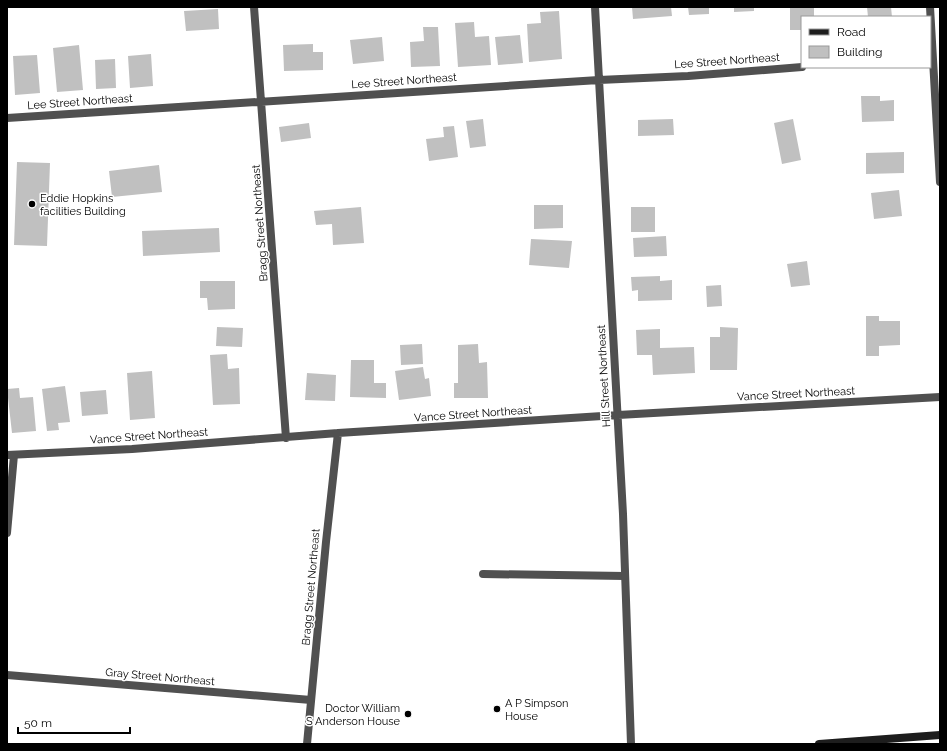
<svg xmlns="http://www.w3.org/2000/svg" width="947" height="751" viewBox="0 0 947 751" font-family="Raleway,sans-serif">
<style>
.building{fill:#c0c0c0}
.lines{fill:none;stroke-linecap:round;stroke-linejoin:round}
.lane{stroke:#505050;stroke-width:8}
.street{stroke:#505050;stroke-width:8}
.secondary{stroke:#1d1d1d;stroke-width:8}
.poi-dot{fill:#000;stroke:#fff;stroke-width:1.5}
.labels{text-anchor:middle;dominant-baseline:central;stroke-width:3;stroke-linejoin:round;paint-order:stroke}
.street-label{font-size:11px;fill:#000;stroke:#fff}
.poi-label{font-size:11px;fill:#000;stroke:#fff;text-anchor:start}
</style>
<rect width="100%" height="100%" fill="#fff"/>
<path class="building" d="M 632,7 L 671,7 L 672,16 L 633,19 Z
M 688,7 L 709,7 L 709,14 L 689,15 Z
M 734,7 L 754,7 L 754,11 L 734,12 Z
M 790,7 L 814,7 L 814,17 L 802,17 L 802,30 L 790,30 Z
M 867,7 L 891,7 L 892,17 L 868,17 Z
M 218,9 L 219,29 L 186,31 L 184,11 Z
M 559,11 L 562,59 L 529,62 L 527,24 L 541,23 L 540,12 Z
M 474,22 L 475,37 L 489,36 L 491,65 L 458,67 L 455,23 Z
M 423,27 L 438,27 L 440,66 L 411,67 L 410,42 L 424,41 Z
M 520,35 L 523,63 L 498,65 L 495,37 Z
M 382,37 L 384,61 L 353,64 L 350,40 Z
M 313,44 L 313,52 L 323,52 L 323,70 L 284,71 L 283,45 Z
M 79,45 L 83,90 L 57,92 L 53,48 Z
M 151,54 L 153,86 L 130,88 L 128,56 Z
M 37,55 L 40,93 L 15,95 L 13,56 Z
M 115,59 L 116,88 L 96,89 L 95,60 Z
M 861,96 L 880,96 L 880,101 L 894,100 L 894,121 L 862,122 Z
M 483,119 L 486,146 L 470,148 L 466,121 Z
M 673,119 L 674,135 L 638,136 L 638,120 Z
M 793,119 L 801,160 L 782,164 L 774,123 Z
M 309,123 L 311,138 L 281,142 L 279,127 Z
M 454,126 L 458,157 L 429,161 L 426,139 L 444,137 L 443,127 Z
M 904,152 L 904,173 L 866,174 L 866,153 Z
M 17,162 L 50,163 L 47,246 L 14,245 Z
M 159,165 L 162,192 L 112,197 L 109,171 Z
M 899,190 L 902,216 L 874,219 L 871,193 Z
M 534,205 L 563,205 L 563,228 L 534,229 Z
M 361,207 L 364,243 L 333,245 L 332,224 L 316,225 L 314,211 Z
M 631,207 L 655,207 L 655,232 L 631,232 Z
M 219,228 L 220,252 L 143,256 L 142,231 Z
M 666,236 L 667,256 L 634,257 L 633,238 Z
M 531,239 L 572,241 L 569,268 L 529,265 Z
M 807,261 L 810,285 L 791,287 L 787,264 Z
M 660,276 L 660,281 L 672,280 L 672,300 L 638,301 L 638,290 L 632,291 L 631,277 Z
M 200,281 L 235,281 L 235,309 L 208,310 L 207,298 L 200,298 Z
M 721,285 L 722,306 L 707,307 L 706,286 Z
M 866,316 L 879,316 L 879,321 L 900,321 L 900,345 L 879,346 L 879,356 L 866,356 Z
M 217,327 L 243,328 L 242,347 L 216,346 Z
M 720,327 L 738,328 L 737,370 L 710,370 L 710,337 L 720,337 Z
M 660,329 L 660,348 L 694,347 L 695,373 L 653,375 L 652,355 L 637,355 L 636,330 Z
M 422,344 L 423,364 L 401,365 L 400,345 Z
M 478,344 L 479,363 L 487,362 L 488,398 L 454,398 L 454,383 L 458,383 L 458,345 Z
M 227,354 L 228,369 L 239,368 L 240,404 L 213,405 L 210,355 Z
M 351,360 L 374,360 L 374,383 L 386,383 L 386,398 L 350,397 Z
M 423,367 L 425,379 L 429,378 L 431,396 L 399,400 L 395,371 Z
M 152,371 L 155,418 L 130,420 L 127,373 Z
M 307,373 L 336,375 L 335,401 L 305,400 Z
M 65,386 L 70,422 L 58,423 L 59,430 L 47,431 L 42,389 Z
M 19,388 L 20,398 L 33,397 L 36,431 L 12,433 L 7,389 Z
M 106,390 L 108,414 L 82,416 L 80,392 Z"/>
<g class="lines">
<path class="lane" d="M 483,574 L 625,576"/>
<path class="street" d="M 254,7 L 286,438
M 595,7 L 623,514 L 631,744
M 930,7 L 940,182
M 7,118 L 599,80 L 688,76 L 802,67
M 7,455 L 132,449 L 338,433 L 618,415 L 940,397
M 7,533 L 14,455
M 7,675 L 311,700
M 307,744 L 326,542 L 338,433"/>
<path class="secondary" d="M 819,744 L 940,735"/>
</g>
<g class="poi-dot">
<circle cx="32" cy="204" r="4"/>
<circle cx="497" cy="709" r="4"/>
<circle cx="408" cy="714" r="4"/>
</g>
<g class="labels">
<g class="street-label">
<text transform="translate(727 61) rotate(-4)">Lee Street Northeast</text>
<text transform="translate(404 81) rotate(-4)">Lee Street Northeast</text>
<text transform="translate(80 102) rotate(-4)">Lee Street Northeast</text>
<text transform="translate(260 223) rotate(-94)">Bragg Street Northeast</text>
<text transform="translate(604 376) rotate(-93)">Hill Street Northeast</text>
<text transform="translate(796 394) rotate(-3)">Vance Street Northeast</text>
<text transform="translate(473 414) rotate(-4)">Vance Street Northeast</text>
<text transform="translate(149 436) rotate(-4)">Vance Street Northeast</text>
<text transform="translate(311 587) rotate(-85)">Bragg Street Northeast</text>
<text transform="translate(160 677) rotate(5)">Gray Street Northeast</text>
</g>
<g class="poi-label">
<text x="40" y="198">Eddie Hopkins<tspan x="40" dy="13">facilities Building</tspan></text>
<text x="505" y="703">A P Simpson<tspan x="505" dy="13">House</tspan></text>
<text x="400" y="708" text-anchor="end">Doctor William<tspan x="400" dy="13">S Anderson House</tspan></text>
</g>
</g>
<rect width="947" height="751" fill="none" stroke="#000000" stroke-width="16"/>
<rect x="801" y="16" width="130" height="52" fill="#ffffff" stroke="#999999"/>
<rect x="809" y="29" width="20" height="6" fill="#1d1d1d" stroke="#999999"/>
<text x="837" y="36" font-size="12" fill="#000000">Road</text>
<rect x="809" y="46" width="20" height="12" fill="#c0c0c0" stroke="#999999"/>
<text x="837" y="56" font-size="12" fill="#000000">Building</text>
<path d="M18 727v6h112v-6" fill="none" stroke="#000000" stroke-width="2"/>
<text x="24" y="727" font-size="12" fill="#000000" stroke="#ffffff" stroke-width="3" paint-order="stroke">50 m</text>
</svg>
